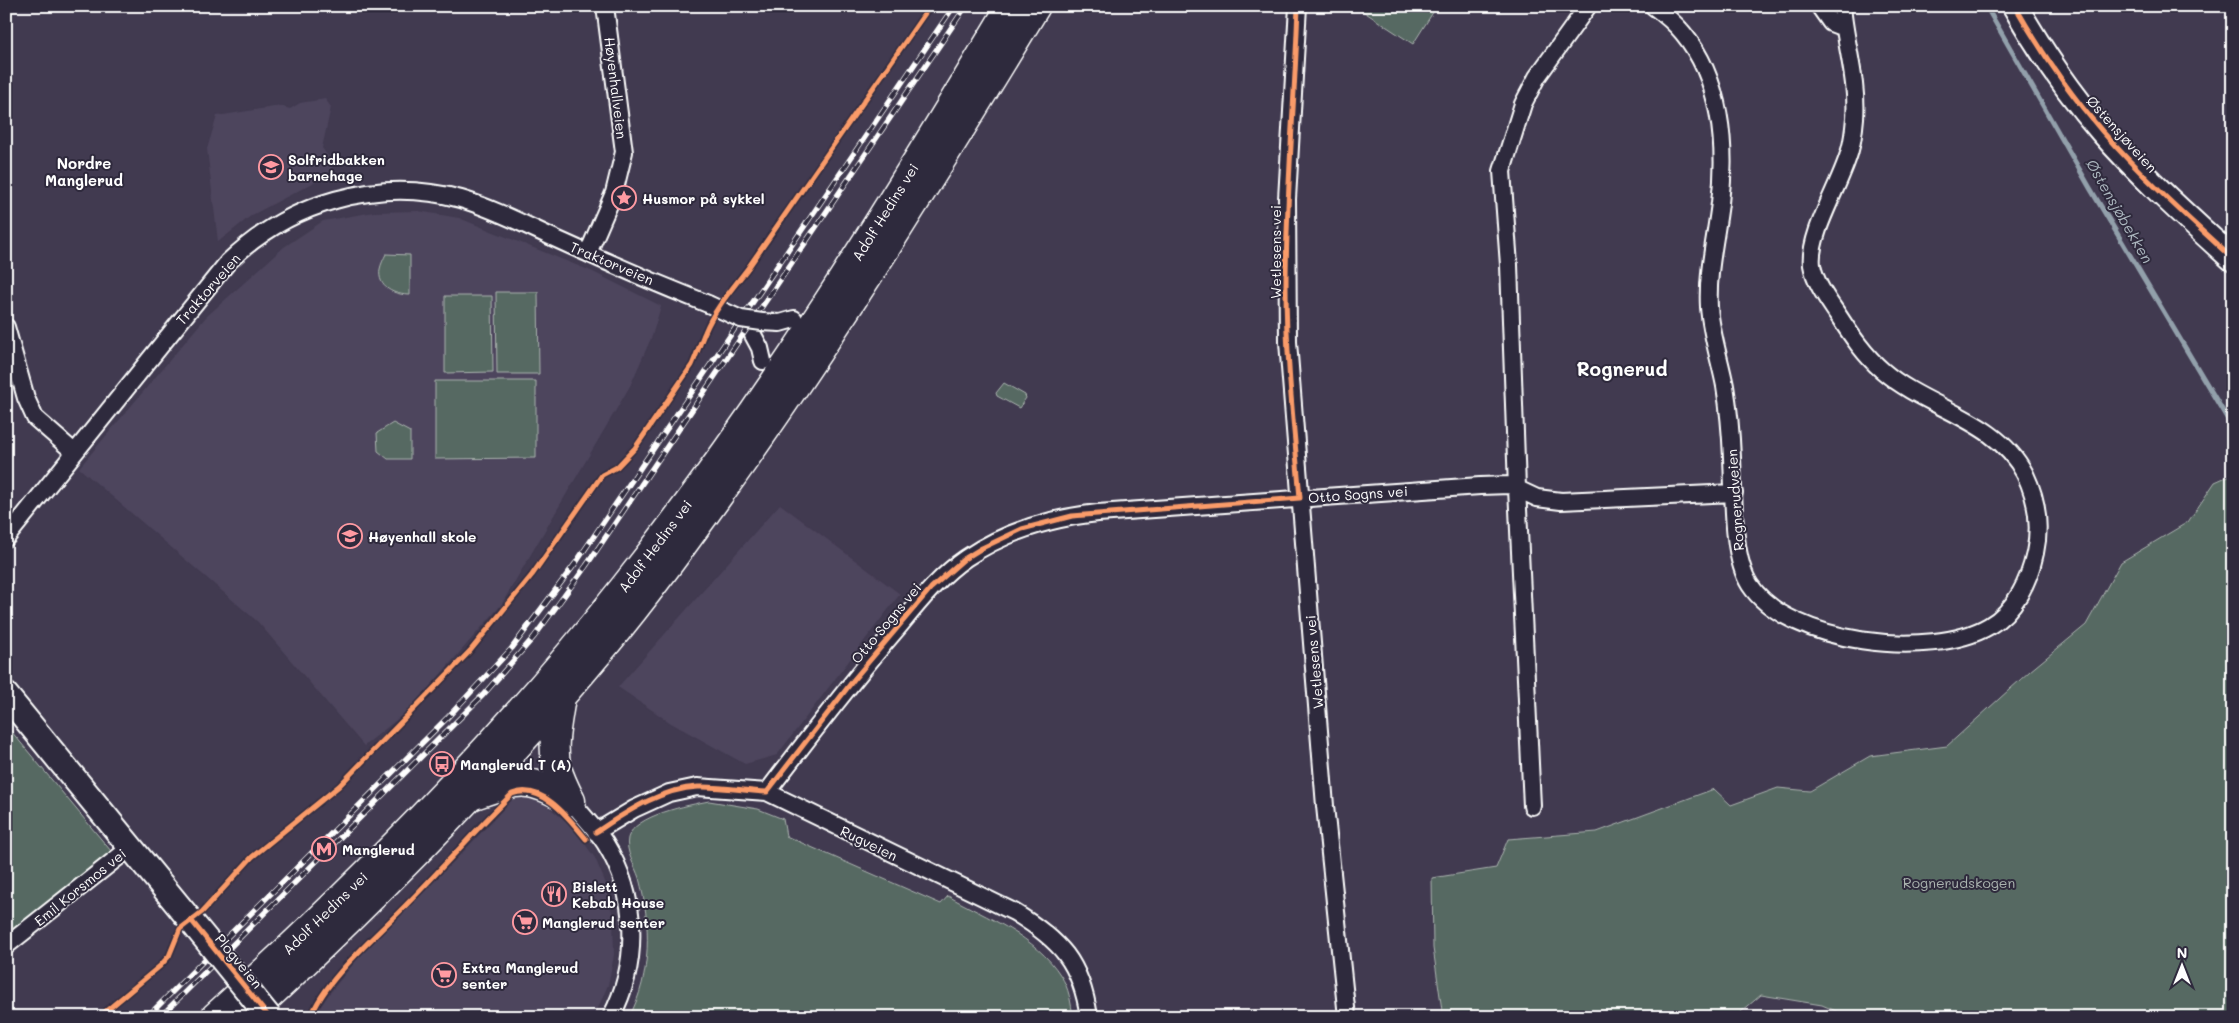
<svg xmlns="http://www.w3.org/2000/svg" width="2239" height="1023" viewBox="0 0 2239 1023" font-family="Mali,sans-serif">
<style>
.built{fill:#4d455d}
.green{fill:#576962;stroke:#abb4b0}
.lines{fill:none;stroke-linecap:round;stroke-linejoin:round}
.stream{stroke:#92a0ab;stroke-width:5}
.street-casing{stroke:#fff;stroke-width:20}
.secondary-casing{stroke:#fff;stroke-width:28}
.highway-casing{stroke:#fff;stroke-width:31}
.street{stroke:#2f2a3d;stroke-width:16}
.secondary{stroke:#2f2a3d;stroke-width:24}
.highway{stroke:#2f2a3d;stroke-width:28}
.rail-casing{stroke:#fff;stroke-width:5.5}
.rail{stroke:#2f2a3d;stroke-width:4;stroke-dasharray:11;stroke-linecap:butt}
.street-bridge-casing{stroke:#fff;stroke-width:20;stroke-linecap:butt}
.secondary-bridge-casing{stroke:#fff;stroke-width:28;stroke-linecap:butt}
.street-bridge{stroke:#2f2a3d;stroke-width:16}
.secondary-bridge{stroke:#2f2a3d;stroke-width:24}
.cycleway-casing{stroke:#2f2a3d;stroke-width:8}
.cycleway{stroke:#fa9b69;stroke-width:5}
.labels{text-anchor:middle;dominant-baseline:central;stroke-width:4;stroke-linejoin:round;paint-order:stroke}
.street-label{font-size:14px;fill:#fff;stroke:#2f2a3d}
.poi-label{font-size:14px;font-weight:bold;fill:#fff;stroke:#2f2a3d;text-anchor:start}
.park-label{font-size:14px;fill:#abb4b0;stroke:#2f2a3d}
.neighbourhood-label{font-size:15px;font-weight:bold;fill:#fff;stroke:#2f2a3d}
.water-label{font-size:15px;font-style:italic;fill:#adb8c0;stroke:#2f2a3d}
.district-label{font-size:19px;font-weight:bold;fill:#fff;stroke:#2f2a3d}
</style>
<rect width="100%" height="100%" fill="#413a50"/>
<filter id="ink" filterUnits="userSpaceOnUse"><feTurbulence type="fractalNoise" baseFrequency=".02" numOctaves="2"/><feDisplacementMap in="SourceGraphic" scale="10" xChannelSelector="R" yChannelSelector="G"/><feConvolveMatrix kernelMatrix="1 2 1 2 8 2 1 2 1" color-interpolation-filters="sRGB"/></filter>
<g filter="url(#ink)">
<path class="built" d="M 325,99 L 331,107 L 322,148 L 332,162 L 332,173 L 252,215 L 218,242 L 207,149 L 217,116 L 280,106 L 290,109 L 300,103 Z
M 418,211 L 459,218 L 591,271 L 661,306 L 652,336 L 630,386 L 501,605 L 411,708 L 364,746 L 258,622 L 79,468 L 206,317 L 284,247 L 323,221 L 374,212 Z
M 780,504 L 900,594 L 777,755 L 745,764 L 671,723 L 618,687 Z
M 520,795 L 530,796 L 538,799 L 571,825 L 595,858 L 606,884 L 613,918 L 614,955 L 608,985 L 594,1017 L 314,1017 L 329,994 L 360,956 L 464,851 L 513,799 Z"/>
<path class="green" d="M 1355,6 L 1437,6 L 1413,44 Z
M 386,254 L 410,255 L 410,295 C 395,295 377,288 380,269 C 381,264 384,258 386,254 Z
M 496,292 L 538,292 L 539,374 L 497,374 Z
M 445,296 L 492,296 L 493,372 L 445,373 Z
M 435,381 L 536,381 L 536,458 L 435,459 Z
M 1004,383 L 1025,395 L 1026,398 L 1019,408 L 997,396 L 996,393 Z
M 393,423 L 410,432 L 410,459 L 388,459 L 378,451 L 377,433 Z
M 2233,474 L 2233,1017 L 1850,1017 L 1822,1005 L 1761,995 L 1735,1017 L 1443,1017 L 1433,948 L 1432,878 L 1496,868 L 1508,839 L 1597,832 L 1714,789 L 1731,805 L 1778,788 L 1810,791 L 1870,756 L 1947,746 L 2030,671 L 2086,625 L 2121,562 L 2188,522 L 2215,482 Z
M 6,725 L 111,851 L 6,935 Z
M 709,801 L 758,809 L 783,819 L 786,836 L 941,904 L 948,896 C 987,918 1036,936 1061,976 C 1069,988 1071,1003 1073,1017 L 629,1017 C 652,975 651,923 639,878 C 635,866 625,851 628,838 C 634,815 689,805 709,801 Z"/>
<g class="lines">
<path class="stream" d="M 1986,6 L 2090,188 L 2233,428"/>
<defs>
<path id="street" d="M 1298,6 L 1287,199 L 1288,342 L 1325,806 L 1347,1017
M 1653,6 C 1664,14 1675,23 1683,33 C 1721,79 1727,146 1720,203 C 1716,237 1707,272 1709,307 C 1711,334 1720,360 1725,386 C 1729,410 1731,434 1732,458 C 1734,493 1731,556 1750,585 C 1789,644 1931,660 1989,626 C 2015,611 2029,581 2035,553 C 2041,525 2037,499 2025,474 C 1997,419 1927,409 1883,371 C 1865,356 1851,335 1838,315 C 1828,300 1815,283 1812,265 C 1808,234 1842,182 1850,150 C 1853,140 1854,129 1855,118 C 1858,81 1845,43 1842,6
M 1819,6 L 1831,23 L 1844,28
M 588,253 L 614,193 L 624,152 L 605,6
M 762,322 L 780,323 L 794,319
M 6,327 L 26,398 L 35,418 L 74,452
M 753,335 L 760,348 L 763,361
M 6,538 L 228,262 C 289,203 377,176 461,199 C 498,210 531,228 565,243 C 613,265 660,285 708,304
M 767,792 C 809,737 850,683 895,631 C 917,605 938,577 966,558 C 1006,531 1051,518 1098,513 L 1480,486 L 1509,485 L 1537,498 L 1561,501 L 1734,493
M 571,801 C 582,815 595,828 605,843 C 638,896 640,962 611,1017
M 1532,806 L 1517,488 L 1509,265 L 1502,171 L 1523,104 L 1537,77 L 1588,6
M 596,832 L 634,809 L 669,793 L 697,787 L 767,792 L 1014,912 C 1060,940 1081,962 1089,1017
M 6,946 L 131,847"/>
<path id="secondary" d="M 2015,6 C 2040,50 2069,93 2102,131 C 2142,177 2188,218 2233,259
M 6,695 L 209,943"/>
<path id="highway" d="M 561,696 C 558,720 551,745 557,768 C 560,779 566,791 571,801
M 474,795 C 521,779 527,776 571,801
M 215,1017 C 362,884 503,741 626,585 C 770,403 892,205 1011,6
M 246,1017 C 373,900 495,777 605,645 C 651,590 692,532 734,474 C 842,322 939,165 1036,6"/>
</defs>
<use href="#street" class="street-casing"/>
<use href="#secondary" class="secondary-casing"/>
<use href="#highway" class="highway-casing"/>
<use href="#street" class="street"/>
<use href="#secondary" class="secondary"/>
<use href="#highway" class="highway"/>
<defs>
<path id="rail" d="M 147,1017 L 447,718 L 512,648 L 575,564 L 954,6
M 160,1017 L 483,695 L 534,637 L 586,566 L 966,6"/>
</defs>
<use href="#rail" class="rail-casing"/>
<use href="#rail" class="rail"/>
<defs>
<path id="street-bridge" d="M 708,304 L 741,319 L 762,322"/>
<path id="secondary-bridge" d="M 209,943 L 269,1017"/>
</defs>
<use href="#street-bridge" class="street-bridge-casing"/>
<use href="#secondary-bridge" class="secondary-bridge-casing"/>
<use href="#street-bridge" class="street-bridge"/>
<use href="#secondary-bridge" class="secondary-bridge"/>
<defs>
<path id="cycleway" d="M 2015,6 C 2040,50 2069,93 2102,131 C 2142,177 2188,218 2233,259
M 596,832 C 627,812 660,789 698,787 C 721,786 744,791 767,792 L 855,678 L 931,588 L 964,559 L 982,548 L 1022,529 L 1072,516 L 1300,498 C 1294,428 1286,357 1286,286 C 1286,193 1295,100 1298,6
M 191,920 L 269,1017
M 99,1017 L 160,966 L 169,956 L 180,929 L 202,912 L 252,857 L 339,786 L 470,651 L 532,575 L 602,475 L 617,467 L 635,448 L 692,365 C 697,354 700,343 705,332 C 715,308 733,288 748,268 L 930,6
M 311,1017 C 323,983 368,943 393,918 C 434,878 471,834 512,794 C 542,782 569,818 586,839"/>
</defs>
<use href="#cycleway" class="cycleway-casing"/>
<use href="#cycleway" class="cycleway"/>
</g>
</g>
<defs>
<symbol id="school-ring" viewBox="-11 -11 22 22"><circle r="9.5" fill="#2f2a3d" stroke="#ff9aa2" stroke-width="1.5"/><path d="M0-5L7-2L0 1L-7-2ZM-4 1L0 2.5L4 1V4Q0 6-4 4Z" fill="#ff9aa2"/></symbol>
<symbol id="sight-ring" viewBox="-11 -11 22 22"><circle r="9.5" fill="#2f2a3d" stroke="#ff9aa2" stroke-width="1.5"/><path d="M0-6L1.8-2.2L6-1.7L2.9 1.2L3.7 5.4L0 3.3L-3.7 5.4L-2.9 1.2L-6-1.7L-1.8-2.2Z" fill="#ff9aa2"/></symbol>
<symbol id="bus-ring" viewBox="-11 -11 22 22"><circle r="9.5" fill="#2f2a3d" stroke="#ff9aa2" stroke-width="1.5"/><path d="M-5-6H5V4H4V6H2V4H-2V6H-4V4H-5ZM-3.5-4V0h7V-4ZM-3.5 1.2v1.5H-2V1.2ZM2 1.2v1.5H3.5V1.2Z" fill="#ff9aa2"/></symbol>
<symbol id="metro-ring" viewBox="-11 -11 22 22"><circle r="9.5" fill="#2f2a3d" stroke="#ff9aa2" stroke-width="1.5"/><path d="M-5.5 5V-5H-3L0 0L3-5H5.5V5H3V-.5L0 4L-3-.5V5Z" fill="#ff9aa2"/></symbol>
<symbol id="restaurant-ring" viewBox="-11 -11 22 22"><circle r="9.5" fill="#2f2a3d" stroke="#ff9aa2" stroke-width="1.5"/><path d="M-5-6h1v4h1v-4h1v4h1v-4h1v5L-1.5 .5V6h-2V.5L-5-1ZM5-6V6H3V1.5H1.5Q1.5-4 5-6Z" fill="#ff9aa2"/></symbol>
<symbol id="supermarket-ring" viewBox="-11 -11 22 22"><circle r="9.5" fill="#2f2a3d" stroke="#ff9aa2" stroke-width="1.5"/><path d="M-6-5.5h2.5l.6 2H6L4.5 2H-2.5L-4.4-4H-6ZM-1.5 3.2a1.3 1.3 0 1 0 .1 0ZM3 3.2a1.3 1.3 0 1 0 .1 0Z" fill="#ff9aa2"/></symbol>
</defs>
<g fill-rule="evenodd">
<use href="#school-ring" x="257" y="153" width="28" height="28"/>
<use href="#sight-ring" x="610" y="184" width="28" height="28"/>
<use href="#school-ring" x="336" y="522" width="28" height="28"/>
<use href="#bus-ring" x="428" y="750" width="28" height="28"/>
<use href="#metro-ring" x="310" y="835" width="28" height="28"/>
<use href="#restaurant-ring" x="540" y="880" width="28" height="28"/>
<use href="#supermarket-ring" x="511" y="908" width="28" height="28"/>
<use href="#supermarket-ring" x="430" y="961" width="28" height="28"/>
</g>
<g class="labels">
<g class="street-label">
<text transform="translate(616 88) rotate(83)">Høyenhallveien</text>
<text transform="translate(2122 134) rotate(48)">Østensjøveien</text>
<text transform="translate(885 212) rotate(-58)">Adolf Hedins vei</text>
<text transform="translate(1275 252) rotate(-90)">Wetlesens vei</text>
<text transform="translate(612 263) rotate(23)">Traktorveien</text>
<text transform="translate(208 289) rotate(-49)">Traktorveien</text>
<text transform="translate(1358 494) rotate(-4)">Otto Sogns vei</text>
<text transform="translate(1735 500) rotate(-94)">Rognerudveien</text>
<text transform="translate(655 546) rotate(-53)">Adolf Hedins vei</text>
<text transform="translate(886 623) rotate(-50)">Otto Sogns vei</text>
<text transform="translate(1314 662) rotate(-95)">Wetlesens vei</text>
<text transform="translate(869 843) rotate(26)">Rugveien</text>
<text transform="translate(80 887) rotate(-39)">Emil Korsmos vei</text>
<text transform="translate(325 913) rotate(-44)">Adolf Hedins vei</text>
<text transform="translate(239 961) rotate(51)">Plogveien</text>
</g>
<g class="poi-label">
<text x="288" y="159">Solfridbakken<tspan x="288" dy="16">barnehage</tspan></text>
<text x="642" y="198">Husmor på sykkel</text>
<text x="368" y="536">Høyenhall skole</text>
<text x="460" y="764">Manglerud T (A)</text>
<text x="342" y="849">Manglerud</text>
<text x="572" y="886">Bislett<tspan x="572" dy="16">Kebab House</tspan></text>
<text x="542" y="922">Manglerud senter</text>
<text x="462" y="967">Extra Manglerud<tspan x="462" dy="16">senter</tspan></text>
</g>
<g class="park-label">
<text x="1959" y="882">Rognerudskogen</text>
</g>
<g class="neighbourhood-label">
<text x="84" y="163">Nordre<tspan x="84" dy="17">Manglerud</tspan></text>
</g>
<g class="water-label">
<text transform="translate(2120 211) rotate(60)">Østensjøbekken</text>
</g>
<g class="district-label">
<text x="1622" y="368">Rognerud</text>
</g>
</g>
<rect width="2239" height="1023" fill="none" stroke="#2f2a3d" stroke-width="25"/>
<rect x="12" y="12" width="2214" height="998" fill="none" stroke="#fff" stroke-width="2" filter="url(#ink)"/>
<g transform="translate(2182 966)" stroke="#2f2a3d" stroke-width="4" paint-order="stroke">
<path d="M0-4L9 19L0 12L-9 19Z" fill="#ffffff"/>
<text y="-8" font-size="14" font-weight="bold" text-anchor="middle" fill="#ffffff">N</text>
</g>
</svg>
